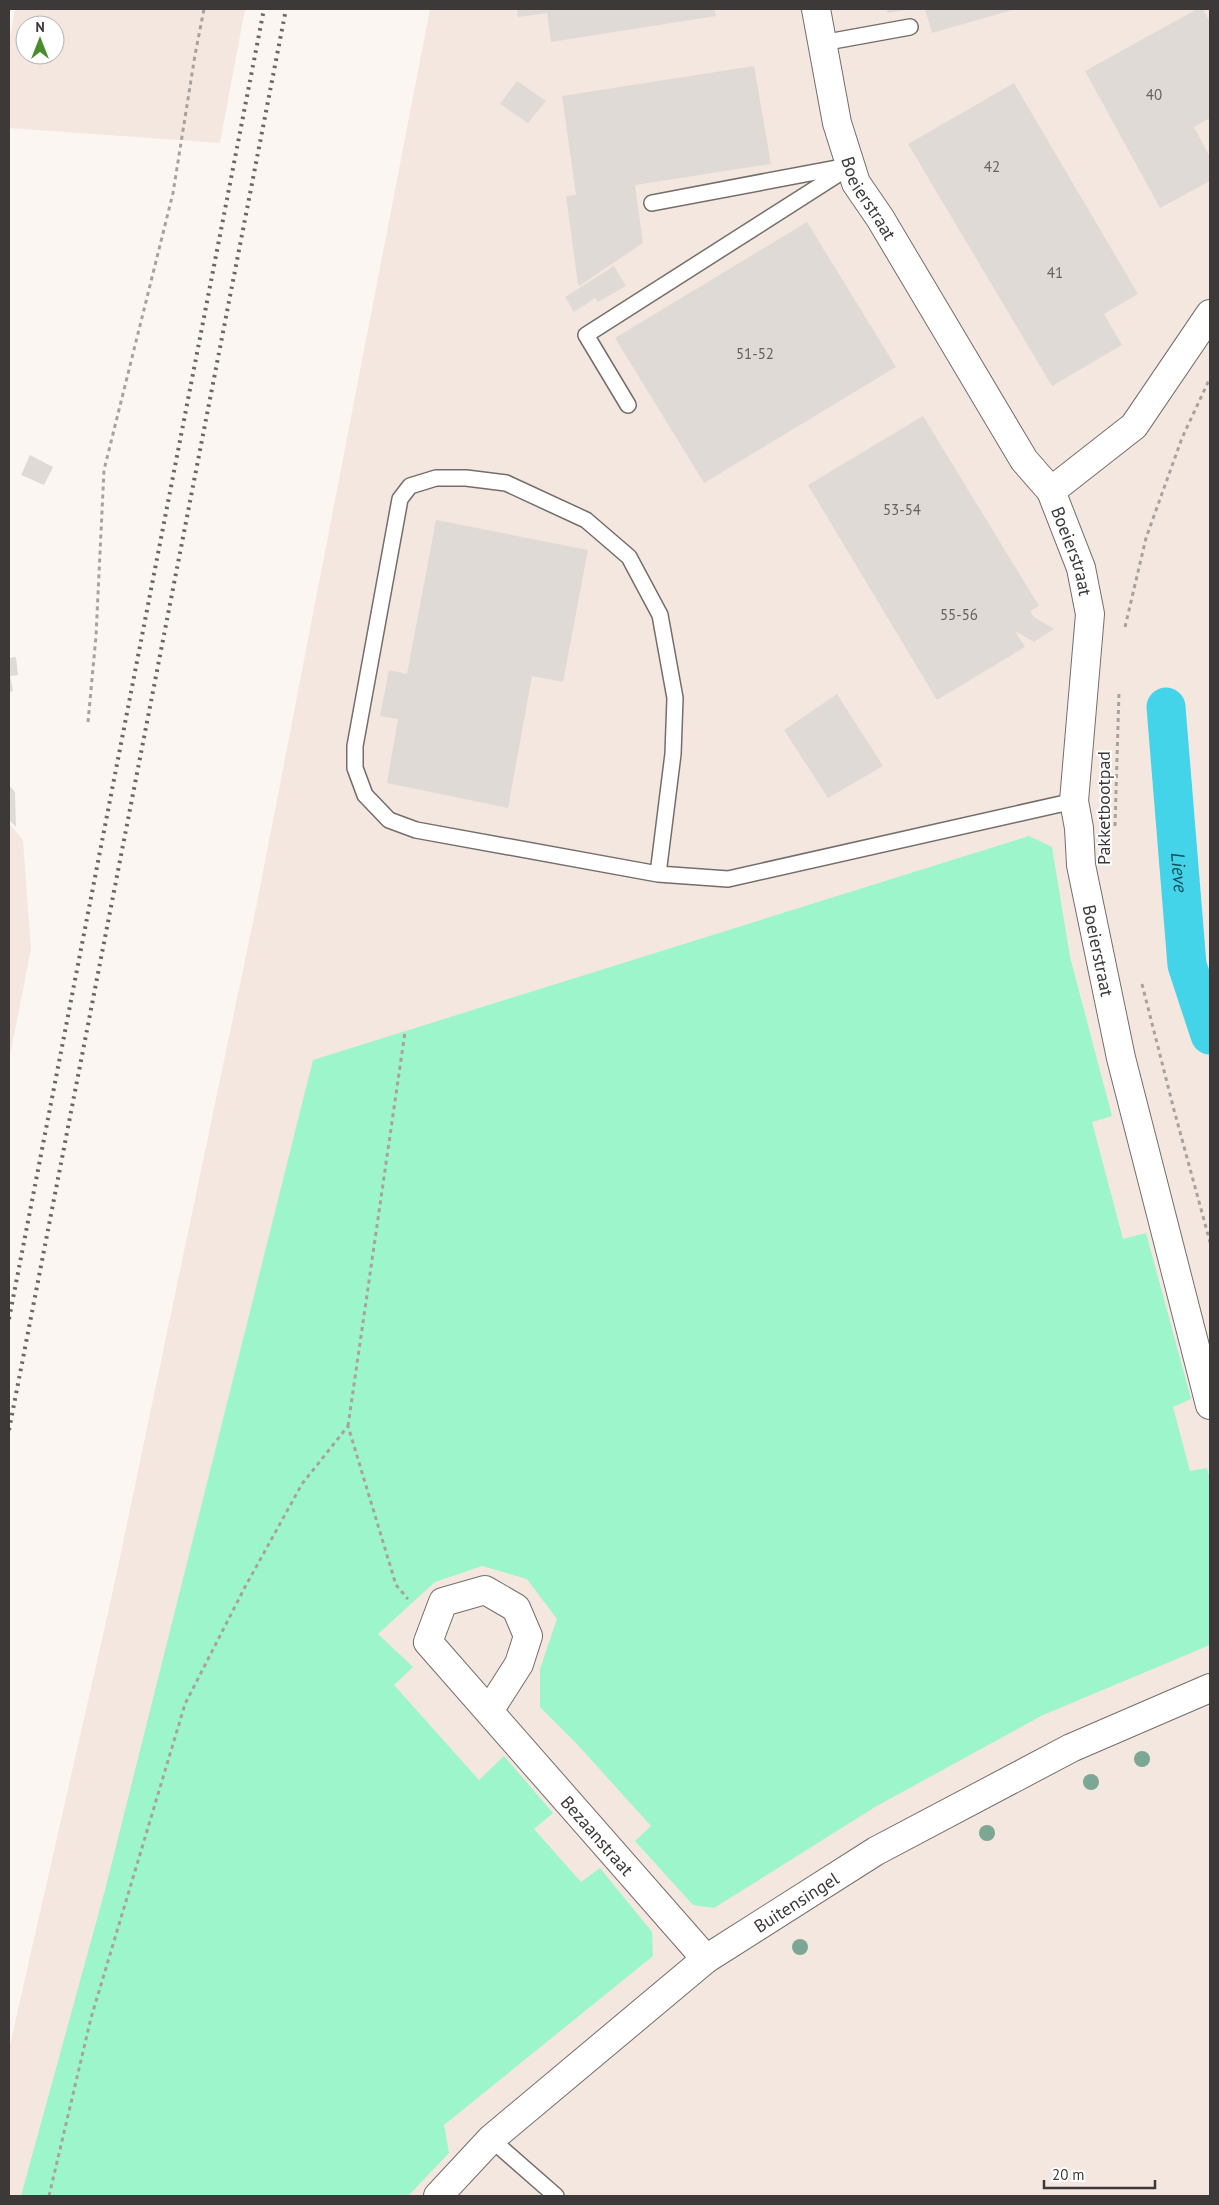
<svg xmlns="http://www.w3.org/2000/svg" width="1219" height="2205" viewBox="0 0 1219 2205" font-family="'PT Sans',sans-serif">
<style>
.built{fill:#f4e7e0;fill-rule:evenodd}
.green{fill:#9cf5cb}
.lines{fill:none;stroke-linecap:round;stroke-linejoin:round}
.canal{stroke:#44d4e9;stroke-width:39}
.building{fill:#e0dad6}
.service-casing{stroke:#746e6b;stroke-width:18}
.minor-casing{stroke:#746e6b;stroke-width:30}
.path{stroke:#a7a2a0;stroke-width:3;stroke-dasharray:4 4;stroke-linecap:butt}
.service{stroke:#fff;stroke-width:15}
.minor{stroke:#fff;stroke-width:28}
.rail{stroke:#6a6664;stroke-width:4;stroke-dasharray:2.5 5;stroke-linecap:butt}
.tree{fill:#7ca795}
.labels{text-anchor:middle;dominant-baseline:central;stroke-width:4;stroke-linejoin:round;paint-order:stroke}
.number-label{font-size:15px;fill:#656160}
.street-label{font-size:18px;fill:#3c3938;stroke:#fff}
.water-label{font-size:19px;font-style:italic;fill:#114e57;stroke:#fff}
</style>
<rect width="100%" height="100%" fill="#fcf6f2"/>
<path class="built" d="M 15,9 L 245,9 L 220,143 L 9,128 L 9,43 ZM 25,25 L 55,25 L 55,55 L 25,55 Z
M 430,9 L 1210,9 L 1210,2196 L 9,2196 L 9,2049 L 112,1595 L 257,903 Z
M 9,823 L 23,840 L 31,949 L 9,1060 Z"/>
<path class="green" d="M 1029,836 L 1052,847 L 1070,957 L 1112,1116 L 1092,1122 L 1123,1239 L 1146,1233 L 1191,1399 L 1173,1407 L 1190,1471 L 1207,1468 L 1210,1480 L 1210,1645 L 1043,1715 L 875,1807 L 714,1908 L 693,1905 L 635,1841 L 651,1826 L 576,1743 L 540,1707 L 540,1669 L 557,1619 L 527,1579 L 482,1566 L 435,1582 L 378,1634 L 413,1667 L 394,1685 L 479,1780 L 504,1756 L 553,1813 L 534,1829 L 581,1882 L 600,1868 L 652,1932 L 653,1956 L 444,2125 L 449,2153 L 408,2196 L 21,2196 L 105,1890 L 313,1060 Z"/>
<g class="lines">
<path class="canal" id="s1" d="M 1166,707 L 1187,965 L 1210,1035"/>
</g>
<path class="building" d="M 517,9 L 714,9 L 716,16 L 551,42 L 547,13 L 518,17 Z
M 886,9 L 906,9 L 906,10 L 888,13 Z
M 925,9 L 1016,9 L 932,33 Z
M 1197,9 L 1203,9 L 1210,22 L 1210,118 L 1194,127 L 1210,157 L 1210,181 L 1160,208 L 1085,71 Z
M 754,66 L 771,164 L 635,185 L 643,243 L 579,286 L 578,284 L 566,196 L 576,195 L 562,96 Z
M 517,81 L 546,101 L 528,123 L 500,104 Z
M 1014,83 L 1138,294 L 1104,314 L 1122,345 L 1052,386 L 908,144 Z
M 807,222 L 896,367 L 704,483 L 615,338 Z
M 614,266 L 626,286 L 598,302 L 595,298 L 574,312 L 565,297 Z
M 923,416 L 1039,606 L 1030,611 L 1034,617 L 1054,629 L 1034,642 L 1015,631 L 1025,647 L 937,700 L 808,485 Z
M 30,455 L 53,467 L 44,485 L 21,475 Z
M 436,520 L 588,550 L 563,682 L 532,676 L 508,808 L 387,783 L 398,719 L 380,716 L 389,670 L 407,674 Z
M 16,657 L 18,675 L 10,676 L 13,691 L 9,692 L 9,658 Z
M 837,694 L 883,766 L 828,798 L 784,730 Z
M 9,785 L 15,792 L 16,827 L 9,820 Z"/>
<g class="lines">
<defs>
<path id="service" d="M 822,43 L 910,27
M 652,203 L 842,167
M 628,405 L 586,335 L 851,166
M 658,874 L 673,754 L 675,698 L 660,615 L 629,557 L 586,520 L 506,483 L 466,478 L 436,478 L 410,486 L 400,499 L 355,746 L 355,768 L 365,795 L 389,820 L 416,830 L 658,874 L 728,879 L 1074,801
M 491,2139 L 556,2196"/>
<g id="minor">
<path id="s2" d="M 816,9 L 837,123 L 856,183 L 880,218 L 1024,460 L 1051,491 L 1134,426 L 1210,314"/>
<path id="s3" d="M 1051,491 L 1081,568 L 1090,614 L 1074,801 L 1079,828 L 1081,865 L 1121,1058 L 1210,1405"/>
<path id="s4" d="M 489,1711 L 519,1664 L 528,1636 L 516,1608 L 485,1590 L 443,1602 L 428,1642 L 706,1959"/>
<path id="s5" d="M 438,2196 L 491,2139 L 706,1959 L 876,1851 L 1071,1748 L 1210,1688"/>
</g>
</defs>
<use href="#service" class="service-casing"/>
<use href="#minor" class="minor-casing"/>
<path class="path" d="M 1125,627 L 1146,538 L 1182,438 L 1210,378
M 88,722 L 96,636 L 104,470 L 173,193 L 195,55 L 204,9
M 1115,826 L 1119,692
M 1142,984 L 1174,1110 L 1210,1242
M 348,1426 L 405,1032
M 49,2196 L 91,2018 L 185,1704 L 245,1587 L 302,1484 L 348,1426 L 396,1585 L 408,1599"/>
<use href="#service" class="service"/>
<use href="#minor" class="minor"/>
<path class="rail" d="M 9,1319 L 264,9
M 9,1430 L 286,9"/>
</g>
<g class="tree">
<circle cx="1142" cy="1759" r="8"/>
<circle cx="1091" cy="1782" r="8"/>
<circle cx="987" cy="1833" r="8"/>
<circle cx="800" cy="1947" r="8"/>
</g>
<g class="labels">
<g class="number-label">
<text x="1154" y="94">40</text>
<text x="992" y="166">42</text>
<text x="1055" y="272">41</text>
<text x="755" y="353">51-52</text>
<text x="902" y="509">53-54</text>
<text x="959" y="614">55-56</text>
</g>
<g class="street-label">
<text stroke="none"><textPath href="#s2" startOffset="198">Boeierstraat</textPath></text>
<text stroke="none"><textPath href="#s3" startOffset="64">Boeierstraat</textPath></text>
<text transform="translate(1103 808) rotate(-90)">Pakketbootpad</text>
<text stroke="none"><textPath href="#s3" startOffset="469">Boeierstraat</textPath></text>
<text stroke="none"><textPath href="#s4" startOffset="495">Bezaanstraat</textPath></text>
<text stroke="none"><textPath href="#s5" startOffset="465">Buitensingel</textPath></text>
</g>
<g class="water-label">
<text stroke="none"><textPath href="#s1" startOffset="166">Lieve</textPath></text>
</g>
</g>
<rect width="1219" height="2205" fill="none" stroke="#3c3938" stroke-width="20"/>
<g transform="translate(40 40)"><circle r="24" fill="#ffffff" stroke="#b1b0af"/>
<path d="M0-4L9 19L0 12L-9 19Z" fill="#4a8b2e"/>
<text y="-8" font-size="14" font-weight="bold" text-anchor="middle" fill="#3c3938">N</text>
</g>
<path d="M1044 2180v8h111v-8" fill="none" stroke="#3c3938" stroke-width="2.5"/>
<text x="1052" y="2180" font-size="15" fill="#3c3938" stroke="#ffffff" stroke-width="4" paint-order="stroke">20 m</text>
</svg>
